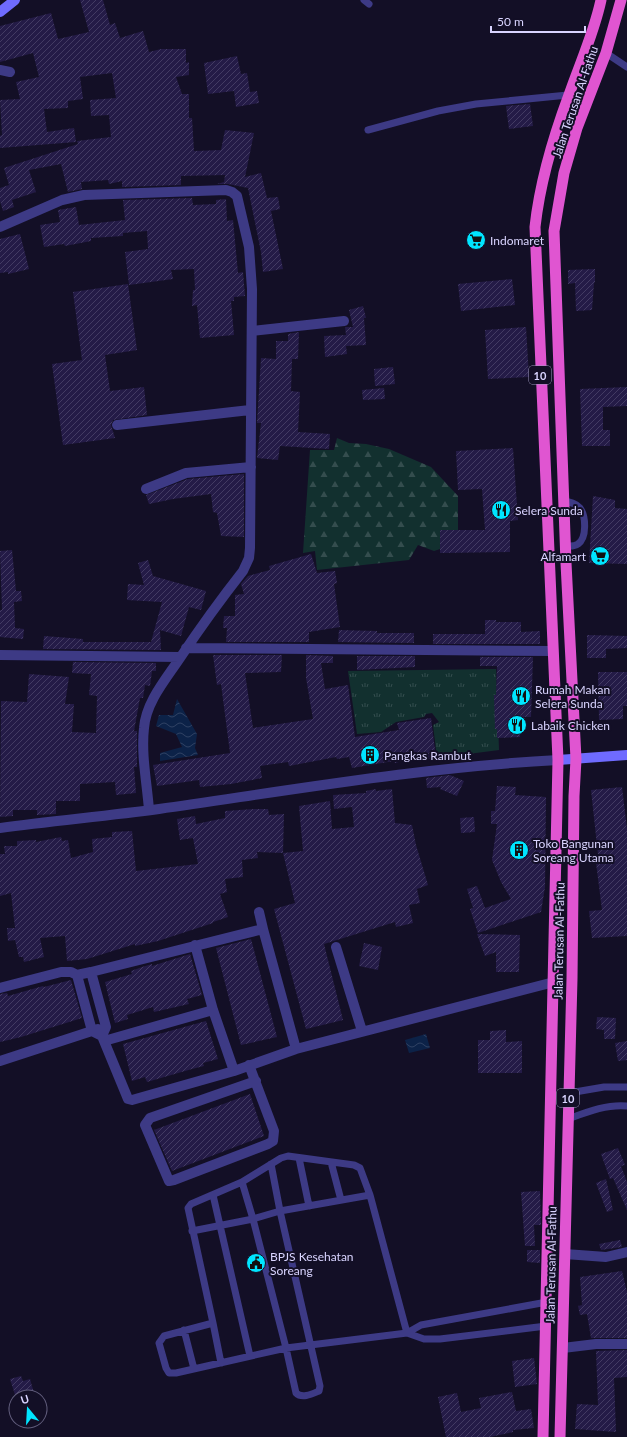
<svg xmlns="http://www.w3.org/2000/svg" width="627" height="1437" viewBox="0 0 627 1437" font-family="Lato,sans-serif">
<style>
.grass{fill:url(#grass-tufts)}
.forest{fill:url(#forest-firs)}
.water{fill:url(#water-waves)}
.building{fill:url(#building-hatch)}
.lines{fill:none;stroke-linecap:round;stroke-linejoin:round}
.service{stroke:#3d3a85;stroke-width:7}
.minor{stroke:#3d3a85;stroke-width:10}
.tertiary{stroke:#3d3a85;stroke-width:10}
.secondary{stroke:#6f6bff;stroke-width:10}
.trunk{stroke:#e055d1;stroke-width:11}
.labels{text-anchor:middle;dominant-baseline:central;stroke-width:4;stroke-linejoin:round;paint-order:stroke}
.shield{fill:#130f26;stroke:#9e99be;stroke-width:1}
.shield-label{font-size:11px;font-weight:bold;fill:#d9d4ff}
.street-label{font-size:12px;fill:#d9d4ff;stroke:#130f26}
.poi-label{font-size:12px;fill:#d9d4ff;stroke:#130f26;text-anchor:start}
</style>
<defs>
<pattern id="grass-tufts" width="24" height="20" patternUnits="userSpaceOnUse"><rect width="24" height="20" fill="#12302f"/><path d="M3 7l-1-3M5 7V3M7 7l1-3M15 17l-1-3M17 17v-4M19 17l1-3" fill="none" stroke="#344d4e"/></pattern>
<pattern id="forest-firs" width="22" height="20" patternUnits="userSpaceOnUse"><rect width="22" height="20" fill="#12302f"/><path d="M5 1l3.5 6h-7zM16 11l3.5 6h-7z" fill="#344d4e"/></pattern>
<pattern id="water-waves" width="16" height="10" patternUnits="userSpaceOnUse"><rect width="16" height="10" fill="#0c2248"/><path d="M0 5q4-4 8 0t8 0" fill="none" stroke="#2f4163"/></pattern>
<pattern id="building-hatch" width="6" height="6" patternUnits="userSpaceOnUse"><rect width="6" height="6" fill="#241b47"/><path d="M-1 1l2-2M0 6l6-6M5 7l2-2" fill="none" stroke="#433b63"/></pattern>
</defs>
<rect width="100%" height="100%" fill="#130f26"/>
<path class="grass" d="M 496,669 L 499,750 L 437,758 L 433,725 L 439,722 L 432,713 L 426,714 L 424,717 L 396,722 L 381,732 L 357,734 L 348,671 Z"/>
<path class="forest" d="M 337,438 L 349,443 L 366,444 L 389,449 L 431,467 L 458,496 L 458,530 L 440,530 L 440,549 L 434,551 L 418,545 L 409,560 L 317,570 L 315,551 L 303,553 L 310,450 L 334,450 Z"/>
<path class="water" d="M 177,699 L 197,734 L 195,748 L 198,755 L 160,761 L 160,753 L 182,747 L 176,734 L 156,726 L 159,715 L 173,715 Z
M 426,1034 L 430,1048 L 409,1053 L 405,1040 Z"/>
<path class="building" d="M 80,0 L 103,0 L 110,25 L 115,23 L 120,38 L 143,31 L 149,52 L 161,49 L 186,49 L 186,63 L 189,62 L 189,75 L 176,77 L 182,94 L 189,94 L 189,118 L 192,118 L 194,151 L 221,150 L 225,130 L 254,133 L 245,177 L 261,173 L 267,198 L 278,197 L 280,209 L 271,211 L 283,269 L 263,272 L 261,252 L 248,188 L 228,184 L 217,184 L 224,182 L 225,175 L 181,176 L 181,185 L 122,187 L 122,181 L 109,184 L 108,180 L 81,182 L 82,189 L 68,192 L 61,164 L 29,170 L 36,192 L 12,200 L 14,207 L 3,211 L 0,201 L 0,188 L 9,185 L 4,168 L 78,144 L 77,141 L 111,137 L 109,115 L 91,116 L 90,100 L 116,98 L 112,73 L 80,77 L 83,99 L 68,101 L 68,108 L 44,109 L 47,132 L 74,128 L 76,142 L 0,148 L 0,136 L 2,135 L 0,100 L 20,99 L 16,82 L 39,77 L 33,53 L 0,62 L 0,26 L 51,13 L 58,39 L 89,32 Z
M 237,56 L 241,74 L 247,73 L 250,92 L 257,91 L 259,103 L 236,107 L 234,91 L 208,94 L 204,63 Z
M 530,104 L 533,126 L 509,129 L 506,106 Z
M 192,198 L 193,205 L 216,204 L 216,200 L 226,199 L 227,221 L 233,220 L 238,273 L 243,272 L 245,296 L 234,297 L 234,301 L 231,301 L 234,335 L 200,338 L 197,305 L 192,306 L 193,290 L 195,290 L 194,269 L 171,270 L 173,279 L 129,285 L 125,252 L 148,249 L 147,231 L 123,233 L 123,236 L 91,238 L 91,241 L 65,246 L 64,244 L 44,247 L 40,225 L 60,222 L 58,210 L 76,207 L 79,225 L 125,220 L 123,200 Z
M 20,234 L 29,269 L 8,274 L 8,272 L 0,273 L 0,239 Z
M 595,269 L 595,282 L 594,283 L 592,310 L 576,311 L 575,283 L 568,284 L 568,270 Z
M 512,279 L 515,305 L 461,311 L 458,284 Z
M 128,284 L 137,350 L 105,355 L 110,391 L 144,387 L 147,415 L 113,420 L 111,425 L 115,438 L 63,445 L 52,364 L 82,360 L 73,292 Z
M 363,306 L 366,318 L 364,318 L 366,345 L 346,346 L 347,354 L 325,357 L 324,336 L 346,335 L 345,327 L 353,327 L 349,310 Z
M 526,327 L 529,377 L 488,379 L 485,330 Z
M 299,332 L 298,359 L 292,359 L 291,391 L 300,392 L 298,432 L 330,434 L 329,449 L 280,446 L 278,460 L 257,458 L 261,423 L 257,423 L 261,358 L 276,359 L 276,341 L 288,341 L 288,334 Z
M 393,367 L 395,384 L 375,386 L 374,369 Z
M 627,387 L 627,406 L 603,407 L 603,430 L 610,430 L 610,446 L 582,446 L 580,389 Z
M 384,388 L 385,399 L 363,400 L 362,390 Z
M 513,448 L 518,520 L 510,521 L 510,552 L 440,553 L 440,530 L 485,530 L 482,489 L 458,490 L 456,451 Z
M 244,474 L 244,537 L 221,536 L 217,513 L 213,512 L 211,494 L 173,499 L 149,504 L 146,495 L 188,479 Z
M 593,496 L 615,500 L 615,508 L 627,509 L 627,564 L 589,563 Z
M 12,550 L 16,591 L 21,591 L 22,601 L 14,602 L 15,628 L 24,629 L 23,639 L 0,637 L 0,610 L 2,610 L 0,551 Z
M 311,554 L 317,573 L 335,571 L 337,583 L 334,584 L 340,627 L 309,632 L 309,642 L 226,642 L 227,628 L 223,628 L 224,616 L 235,616 L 235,595 L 244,594 L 241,584 L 248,576 L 270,570 L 269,566 Z
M 148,560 L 153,576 L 206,591 L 201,610 L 189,607 L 181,636 L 160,630 L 161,650 L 43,649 L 44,636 L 83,639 L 83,642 L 151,642 L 162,602 L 127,600 L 128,584 L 144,585 L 138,563 Z
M 485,620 L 496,620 L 496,622 L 521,622 L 521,632 L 540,631 L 540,644 L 433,644 L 433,634 L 485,634 Z
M 339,630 L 377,631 L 377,633 L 414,633 L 414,643 L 338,642 Z
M 587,635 L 627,636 L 627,648 L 606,649 L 606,658 L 587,658 Z
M 213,655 L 282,655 L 281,672 L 245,673 L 253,728 L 313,719 L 306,678 L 306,655 L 333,656 L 333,663 L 321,663 L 325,689 L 348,685 L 355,737 L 399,730 L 397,723 L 431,718 L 436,758 L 417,760 L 417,757 L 395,763 L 394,761 L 352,768 L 349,757 L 337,759 L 336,757 L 289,766 L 288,762 L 260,766 L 262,778 L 231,784 L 200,787 L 199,780 L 157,786 L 153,765 L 230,753 L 221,684 L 217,685 Z
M 357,656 L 415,656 L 415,667 L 357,670 Z
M 480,657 L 533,657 L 531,717 L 524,717 L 524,730 L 520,730 L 520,737 L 497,738 L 497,729 L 495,729 L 494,695 L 496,695 L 497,666 L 480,666 Z
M 73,662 L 156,663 L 156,671 L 152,671 L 150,686 L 145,685 L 143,698 L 140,698 L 134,731 L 137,731 L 137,767 L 134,767 L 136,793 L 116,795 L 115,782 L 80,784 L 80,801 L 56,801 L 56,814 L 37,815 L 37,810 L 13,810 L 13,816 L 0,817 L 1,701 L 27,702 L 29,674 L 69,677 L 65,704 L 74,704 L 72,732 L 96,733 L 97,696 L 89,695 L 91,674 L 72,673 Z
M 598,672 L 627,672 L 627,706 L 623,706 L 623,719 L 599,720 Z
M 450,775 L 464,781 L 457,796 L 440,789 L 441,787 L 427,788 L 426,778 Z
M 497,786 L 516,787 L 515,795 L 546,797 L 545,887 L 541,912 L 478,933 L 470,909 L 473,908 L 467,889 L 477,886 L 485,908 L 511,899 L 501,882 L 492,860 L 497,824 L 491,824 L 491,811 L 495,811 Z
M 622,787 L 627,829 L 627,936 L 592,938 L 589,911 L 602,910 L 595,855 L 598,855 L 591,790 Z
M 376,789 L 376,791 L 392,789 L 395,823 L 412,825 L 416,845 L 428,885 L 417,889 L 420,903 L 409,905 L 413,923 L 396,927 L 395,922 L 324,944 L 343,1020 L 306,1029 L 274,909 L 295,903 L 283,853 L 303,851 L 299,806 L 330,801 L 332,829 L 354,827 L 352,807 L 334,809 L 333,795 L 366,793 L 366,791 Z
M 254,809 L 268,809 L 269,815 L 284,814 L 283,853 L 257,852 L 258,858 L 242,860 L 243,877 L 225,879 L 227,892 L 220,894 L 228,917 L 213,922 L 213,923 L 158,941 L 135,946 L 135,944 L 87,959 L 67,961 L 65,936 L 40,938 L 44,957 L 24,962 L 23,957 L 19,957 L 15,940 L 8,941 L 7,928 L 15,928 L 11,893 L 0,896 L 0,854 L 5,854 L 4,846 L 17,846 L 17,841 L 36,840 L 36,842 L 61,837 L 62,841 L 68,840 L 71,858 L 93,852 L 92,839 L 112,837 L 112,832 L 132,831 L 136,871 L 198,864 L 193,838 L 180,840 L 177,819 L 195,816 L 196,824 L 225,818 L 225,811 Z
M 474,817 L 475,832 L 461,833 L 460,818 Z
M 477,934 L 520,935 L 519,972 L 496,972 L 496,952 L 485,956 Z
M 251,939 L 277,1037 L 241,1045 L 216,948 Z
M 364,943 L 382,947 L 378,970 L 359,966 Z
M 190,954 L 202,995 L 187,999 L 189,1004 L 154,1012 L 153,1007 L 127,1015 L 128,1019 L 115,1023 L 105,982 L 132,974 L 131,971 L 142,967 L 152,964 L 152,966 Z
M 71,980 L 82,1018 L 21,1037 L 0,1042 L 0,994 L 7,993 L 8,996 L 43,986 L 44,987 Z
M 597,1017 L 616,1018 L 615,1039 L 604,1039 L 604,1030 L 596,1029 Z
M 206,1021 L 218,1059 L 203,1063 L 204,1066 L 192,1069 L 147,1082 L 145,1077 L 132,1081 L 123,1044 Z
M 506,1030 L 506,1042 L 522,1041 L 522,1073 L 478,1073 L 478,1040 L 490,1040 L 490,1031 Z
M 627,1041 L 627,1060 L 618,1061 L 615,1043 Z
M 250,1094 L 264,1136 L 172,1171 L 154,1130 Z
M 618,1148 L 625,1165 L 621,1166 L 627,1182 L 627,1210 L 613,1178 L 610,1179 L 601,1154 Z
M 606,1179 L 613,1210 L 607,1212 L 596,1183 Z
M 540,1191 L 541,1225 L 534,1225 L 535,1246 L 525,1246 L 521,1192 Z
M 620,1240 L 622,1247 L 601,1250 L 599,1244 Z
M 527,1250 L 540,1250 L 540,1263 L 527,1262 Z
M 622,1271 L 627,1292 L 627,1338 L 591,1338 L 587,1314 L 580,1315 L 578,1306 L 582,1305 L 580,1277 Z
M 627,1350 L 627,1377 L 614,1378 L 616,1432 L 575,1429 L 577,1404 L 598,1405 L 596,1351 Z
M 534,1358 L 537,1384 L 515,1387 L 512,1361 Z
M 21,1376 L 23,1381 L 30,1379 L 34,1393 L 16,1398 L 10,1379 Z
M 512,1392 L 516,1411 L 531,1409 L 534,1428 L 513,1430 L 513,1432 L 490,1437 L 446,1437 L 438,1397 L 457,1393 L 461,1412 L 481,1408 L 479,1398 Z"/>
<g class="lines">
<path class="service" d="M 364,0 L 369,4
M 606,53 L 627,67
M 368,130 L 438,111 L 476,104 L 568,95
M 563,501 C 570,502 576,503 580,508 C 586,516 587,538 578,544 C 574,547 570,546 565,546
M 569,1093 L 604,1087 L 627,1087
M 568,1119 C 587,1112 607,1104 627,1106
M 299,1158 L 309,1206
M 331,1162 L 341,1200
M 242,1182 L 191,1204 L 188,1208 L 213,1323 L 164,1336 L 159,1343 L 166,1368 L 169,1373 L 176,1373 L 286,1348 L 296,1393 C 302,1399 312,1394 319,1391 L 320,1386 L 280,1211 L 271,1164
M 213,1195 L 250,1356
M 192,1231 L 253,1219 L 242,1182 L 281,1158 L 288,1156 L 354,1165 L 360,1168 L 370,1195
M 213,1323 L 221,1363
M 184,1330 L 194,1369
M 407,1333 L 370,1195 L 280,1211 L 253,1219 L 286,1348 L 407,1333 L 421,1325 L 547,1302
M 407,1333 L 424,1339 L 440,1339 L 546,1326"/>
<path class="minor" d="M 0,70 L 10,72
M 0,227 L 62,200 L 84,195 L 226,190 L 232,192 L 237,196 L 249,247 L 252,289 L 250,548 L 249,558 L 243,571 C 221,599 200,628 180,658 C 166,679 146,702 144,728 C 141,755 147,783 149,810
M 252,331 L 344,321
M 117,425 L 250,410
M 146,489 L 186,473 L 251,467
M 186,648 L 553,651
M 0,655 L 180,657
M 259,912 L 263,929
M 195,945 L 213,1010 L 234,1071 L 296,1049 L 554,982
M 336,947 L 362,1031
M 77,975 L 92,1031 L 102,1036 L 106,1027 L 91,972
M 0,988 L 61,972 L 71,972 L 77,975 L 91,972 L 263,929 L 296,1049
M 102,1036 L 128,1099 L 132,1100 L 234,1071
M 104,1041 L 213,1010
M 0,1061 L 98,1029
M 249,1065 L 274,1131 L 273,1141 L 268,1144 L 174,1180 L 169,1181 L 145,1125 L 150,1118 L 256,1081
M 565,1254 L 606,1257 L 627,1252
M 563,1348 L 596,1344 L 627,1344"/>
<path class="tertiary" d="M 0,828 C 53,821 106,816 159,809 C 292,790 424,767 558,760"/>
<path class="secondary" d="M 0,12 L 15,0
M 558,760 L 627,755"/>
<path class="trunk" d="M 543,1437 L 558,760 L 535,227 C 540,181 553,138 569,95 C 580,63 594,33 601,0
M 560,1437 L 572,979 L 574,796 L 576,759 L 566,563 L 554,231 L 564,173 L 577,128 L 606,53 L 621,0"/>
</g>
<defs>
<symbol id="supermarket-disc" viewBox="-11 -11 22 22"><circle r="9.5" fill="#00e5ff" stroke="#130f26"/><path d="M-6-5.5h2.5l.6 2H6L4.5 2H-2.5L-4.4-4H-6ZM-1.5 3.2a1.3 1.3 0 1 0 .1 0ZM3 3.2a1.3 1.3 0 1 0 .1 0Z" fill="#111"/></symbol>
<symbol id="restaurant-disc" viewBox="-11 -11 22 22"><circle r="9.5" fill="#00e5ff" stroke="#130f26"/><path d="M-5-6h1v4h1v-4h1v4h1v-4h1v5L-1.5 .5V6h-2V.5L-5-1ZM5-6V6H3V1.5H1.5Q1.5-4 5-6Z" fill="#111"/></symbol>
<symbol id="building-disc" viewBox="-11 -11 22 22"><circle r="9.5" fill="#00e5ff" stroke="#130f26"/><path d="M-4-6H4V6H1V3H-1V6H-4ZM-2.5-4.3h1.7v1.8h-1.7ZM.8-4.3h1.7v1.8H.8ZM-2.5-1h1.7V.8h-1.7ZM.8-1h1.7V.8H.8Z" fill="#111"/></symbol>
<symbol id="civic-disc" viewBox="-11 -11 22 22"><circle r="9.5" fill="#00e5ff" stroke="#130f26"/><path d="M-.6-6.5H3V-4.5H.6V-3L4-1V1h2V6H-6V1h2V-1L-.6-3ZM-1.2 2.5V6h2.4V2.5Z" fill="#111"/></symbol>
</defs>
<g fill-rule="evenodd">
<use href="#supermarket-disc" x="465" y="229" width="22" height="22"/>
<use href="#restaurant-disc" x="490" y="499" width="22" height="22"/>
<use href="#supermarket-disc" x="589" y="545" width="22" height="22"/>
<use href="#restaurant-disc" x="510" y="685" width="22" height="22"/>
<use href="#restaurant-disc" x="506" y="714" width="22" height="22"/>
<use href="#building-disc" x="359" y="744" width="22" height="22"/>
<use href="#building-disc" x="508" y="839" width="22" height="22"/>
<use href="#civic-disc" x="245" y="1252" width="22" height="22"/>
</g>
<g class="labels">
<g class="shield">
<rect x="529" y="366" width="22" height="18" rx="3"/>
<rect x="557" y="1089" width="22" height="18" rx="3"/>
</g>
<g class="shield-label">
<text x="540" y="375">10</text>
<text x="568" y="1098">10</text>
</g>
<g class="street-label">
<text transform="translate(575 102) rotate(-71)">Jalan Terusan Al-Fathu</text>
<text transform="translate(559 941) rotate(-89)">Jalan Terusan Al-Fathu</text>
<text transform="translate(551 1265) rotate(-89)">Jalan Terusan Al-Fathu</text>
</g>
<g class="poi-label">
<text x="490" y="240">Indomaret</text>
<text x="515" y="510">Selera Sunda</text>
<text x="586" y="556" text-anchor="end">Alfamart</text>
<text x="535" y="689">Rumah Makan<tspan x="535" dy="14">Selera Sunda</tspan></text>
<text x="531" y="725">Labaik Chicken</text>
<text x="384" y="755">Pangkas Rambut</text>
<text x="533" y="843">Toko Bangunan<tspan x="533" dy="14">Soreang Utama</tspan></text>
<text x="270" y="1256">BPJS Kesehatan<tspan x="270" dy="14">Soreang</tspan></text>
</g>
</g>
<g transform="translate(28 1409) rotate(342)"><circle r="19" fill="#130f26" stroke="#625e7d"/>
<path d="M0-3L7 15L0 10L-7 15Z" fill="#00e5ff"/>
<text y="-6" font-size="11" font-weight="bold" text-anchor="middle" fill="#d9d4ff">U</text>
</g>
<path d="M491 26v6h94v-6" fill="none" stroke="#d9d4ff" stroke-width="2"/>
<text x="497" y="26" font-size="12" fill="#d9d4ff" stroke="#130f26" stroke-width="3" paint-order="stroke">50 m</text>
</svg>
